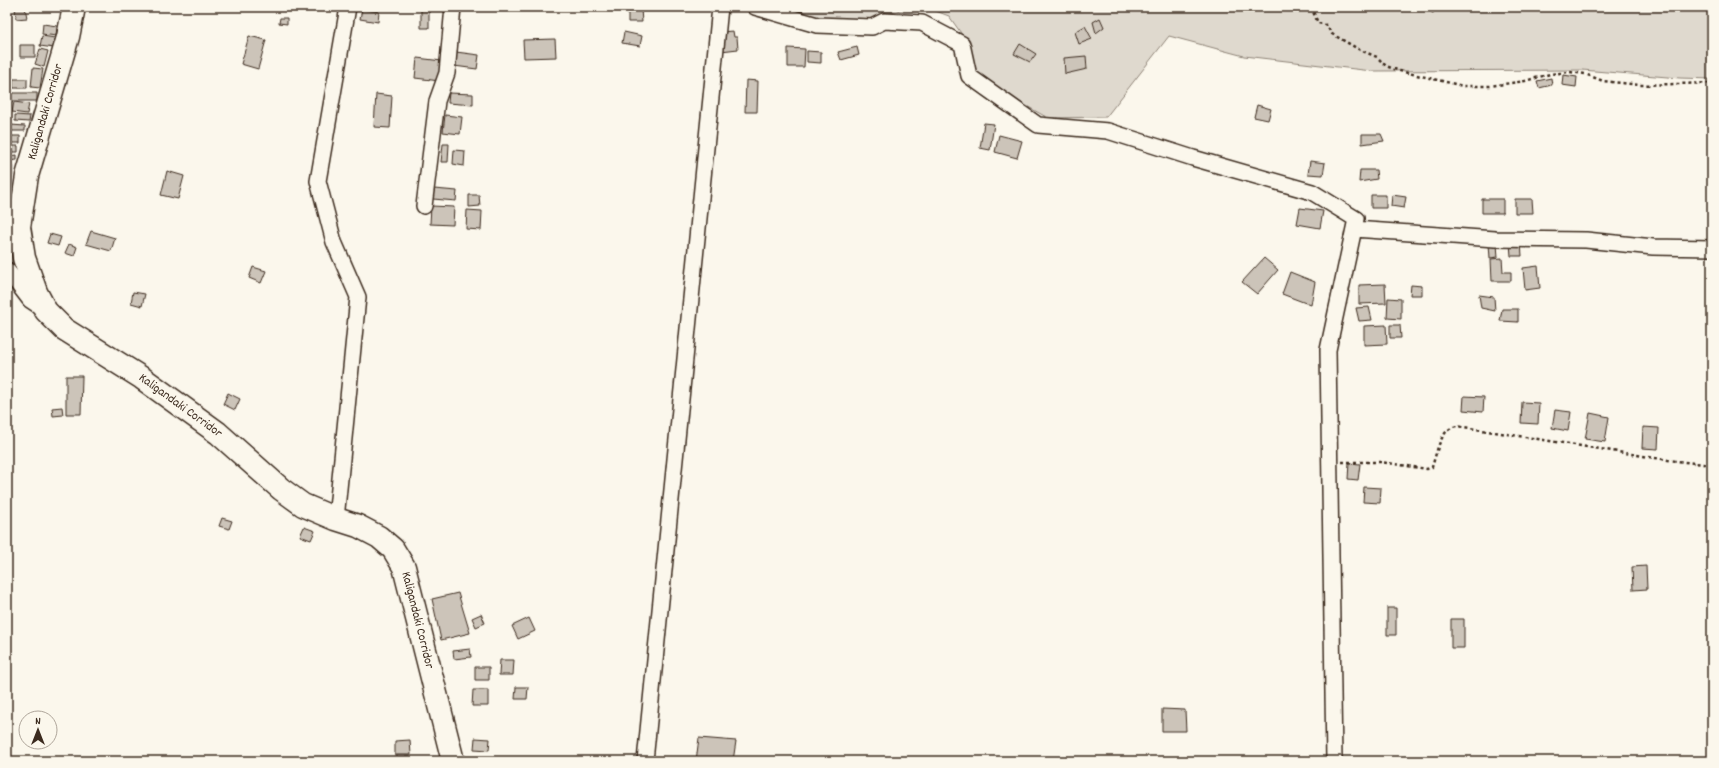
<svg xmlns="http://www.w3.org/2000/svg" width="1719" height="768" viewBox="0 0 1719 768" font-family="Dekko,sans-serif">
<style>
.green{fill:#dfd9ce;stroke:#8d8276}
.building{fill:#ccc4b9;stroke:#3b2a1e}
.lines{fill:none;stroke-linecap:round;stroke-linejoin:round}
.minor-casing{stroke:#3b2a1e;stroke-width:18}
.secondary-casing{stroke:#3b2a1e;stroke-width:25}
.path{stroke:#3b2a1e;stroke-width:2.5;stroke-dasharray:3 3;stroke-linecap:butt}
.minor{stroke:#fbf7ec;stroke-width:15}
.secondary{stroke:#fbf7ec;stroke-width:22}
.labels{text-anchor:middle;dominant-baseline:central;stroke-width:4;stroke-linejoin:round;paint-order:stroke}
.street-label{font-size:13px;fill:#3b2a1e;stroke:#fbf7ec}
</style>
<rect width="100%" height="100%" fill="#fbf7ec"/>
<filter id="ink" filterUnits="userSpaceOnUse"><feTurbulence type="fractalNoise" baseFrequency=".025" numOctaves="2"/><feDisplacementMap in="SourceGraphic" scale="8" xChannelSelector="R" yChannelSelector="G"/><feConvolveMatrix kernelMatrix="1 2 1 2 8 2 1 2 1" color-interpolation-filters="sRGB"/></filter>
<g filter="url(#ink)">
<path class="green" d="M 773,7 L 1712,7 L 1712,79 L 1680,78 L 1582,70 L 1372,71 L 1244,56 L 1169,36 L 1106,117 L 1048,118 L 975,77 L 963,36 L 949,16 L 933,10 L 900,10 L 863,22 L 818,19 Z"/>
<path class="building" d="M 15,7 L 25,7 L 27,18 L 16,19 Z
M 421,7 L 429,7 L 429,28 L 421,28 Z
M 362,9 L 379,12 L 378,22 L 360,19 Z
M 641,9 L 642,22 L 628,22 L 628,10 Z
M 280,18 L 287,18 L 287,24 L 279,23 Z
M 1100,18 L 1104,27 L 1096,33 L 1093,22 Z
M 43,24 L 57,26 L 56,36 L 42,34 Z
M 1085,26 L 1092,39 L 1079,44 L 1075,32 Z
M 733,31 L 734,37 L 737,37 L 738,49 L 721,51 L 720,32 Z
M 624,32 L 642,36 L 640,46 L 622,43 Z
M 42,36 L 55,38 L 54,48 L 40,46 Z
M 249,36 L 266,40 L 258,69 L 241,64 Z
M 555,39 L 556,57 L 524,58 L 523,40 Z
M 1020,44 L 1036,54 L 1030,62 L 1014,54 Z
M 20,45 L 35,45 L 35,57 L 20,57 Z
M 857,47 L 859,55 L 841,60 L 838,52 Z
M 788,48 L 805,49 L 804,67 L 788,67 Z
M 40,49 L 48,51 L 44,67 L 35,64 Z
M 807,51 L 821,52 L 821,63 L 807,62 Z
M 456,52 L 479,55 L 477,69 L 454,66 Z
M 1086,56 L 1087,69 L 1065,74 L 1064,58 Z
M 417,58 L 442,61 L 440,81 L 415,78 Z
M 33,68 L 43,69 L 40,88 L 31,87 Z
M 1563,75 L 1577,77 L 1576,87 L 1562,85 Z
M 1551,78 L 1552,85 L 1539,88 L 1537,81 Z
M 13,79 L 27,79 L 27,88 L 13,88 Z
M 746,80 L 758,81 L 757,112 L 745,112 Z
M 11,93 L 37,93 L 37,101 L 11,101 Z
M 449,93 L 473,94 L 473,105 L 448,103 Z
M 376,94 L 392,96 L 390,128 L 374,127 Z
M 14,102 L 29,104 L 27,114 L 12,112 Z
M 1257,105 L 1271,109 L 1268,120 L 1254,117 Z
M 15,115 L 30,116 L 29,122 L 15,121 Z
M 445,115 L 462,117 L 460,134 L 443,132 Z
M 984,123 L 994,124 L 990,150 L 980,148 Z
M 11,125 L 25,126 L 25,131 L 11,131 Z
M 1362,134 L 1381,134 L 1384,141 L 1362,144 Z
M 999,135 L 1022,141 L 1017,158 L 995,152 Z
M 7,136 L 20,136 L 20,143 L 7,143 Z
M 443,144 L 449,144 L 448,162 L 441,162 Z
M 7,146 L 18,146 L 18,152 L 7,152 Z
M 454,150 L 465,151 L 464,166 L 453,164 Z
M 17,155 L 17,160 L 7,161 L 7,156 Z
M 1310,161 L 1325,163 L 1323,175 L 1308,174 Z
M 12,166 L 12,176 L 7,176 L 7,167 Z
M 1360,170 L 1376,170 L 1377,179 L 1359,182 Z
M 167,171 L 184,176 L 178,199 L 161,195 Z
M 434,189 L 457,191 L 456,201 L 433,199 Z
M 469,195 L 479,195 L 480,206 L 469,207 Z
M 1371,195 L 1386,195 L 1386,208 L 1371,208 Z
M 1392,195 L 1406,197 L 1404,208 L 1391,206 Z
M 1482,199 L 1503,199 L 1503,213 L 1482,213 Z
M 1515,199 L 1532,199 L 1533,213 L 1515,213 Z
M 431,206 L 454,207 L 453,225 L 430,224 Z
M 1300,208 L 1323,211 L 1320,228 L 1297,224 Z
M 467,210 L 482,211 L 481,230 L 466,229 Z
M 91,231 L 115,238 L 111,251 L 86,244 Z
M 50,234 L 61,237 L 58,246 L 47,243 Z
M 1521,242 L 1522,256 L 1511,256 L 1510,243 Z
M 69,244 L 77,247 L 74,256 L 65,253 Z
M 1489,244 L 1497,244 L 1498,257 L 1490,258 Z
M 1264,258 L 1278,270 L 1257,294 L 1242,282 Z
M 1502,258 L 1503,272 L 1511,272 L 1511,281 L 1492,281 L 1491,259 Z
M 1538,266 L 1540,288 L 1525,290 L 1523,268 Z
M 253,267 L 266,271 L 261,283 L 249,278 Z
M 1290,272 L 1315,282 L 1311,305 L 1282,294 Z
M 1385,284 L 1386,303 L 1359,304 L 1359,285 Z
M 1411,285 L 1422,286 L 1422,295 L 1410,295 Z
M 133,292 L 145,294 L 142,306 L 131,303 Z
M 1479,295 L 1494,297 L 1495,311 L 1481,308 Z
M 1388,298 L 1401,299 L 1401,319 L 1387,318 Z
M 1369,307 L 1372,320 L 1359,321 L 1356,308 Z
M 1502,309 L 1518,309 L 1518,322 L 1500,321 Z
M 1386,325 L 1387,344 L 1364,345 L 1364,326 Z
M 1390,325 L 1400,325 L 1401,338 L 1390,338 Z
M 66,376 L 82,376 L 81,414 L 66,414 Z
M 228,393 L 240,399 L 235,410 L 223,404 Z
M 1464,396 L 1484,397 L 1483,412 L 1463,410 Z
M 1522,402 L 1539,403 L 1538,424 L 1521,423 Z
M 62,407 L 63,415 L 53,416 L 52,408 Z
M 1555,410 L 1571,412 L 1568,431 L 1552,428 Z
M 1590,413 L 1609,417 L 1605,442 L 1585,439 Z
M 1643,427 L 1659,428 L 1658,449 L 1642,448 Z
M 1349,463 L 1360,464 L 1358,480 L 1348,479 Z
M 1364,487 L 1381,488 L 1380,503 L 1363,502 Z
M 222,518 L 232,521 L 229,529 L 219,526 Z
M 304,527 L 315,531 L 311,540 L 300,536 Z
M 1646,566 L 1647,589 L 1633,590 L 1632,567 Z
M 458,593 L 470,633 L 441,640 L 432,599 Z
M 1387,608 L 1396,608 L 1396,635 L 1387,635 Z
M 481,614 L 485,623 L 476,627 L 472,618 Z
M 529,618 L 535,631 L 518,639 L 512,626 Z
M 1451,619 L 1464,619 L 1464,648 L 1451,648 Z
M 470,649 L 471,657 L 454,659 L 453,651 Z
M 500,660 L 514,660 L 513,675 L 499,675 Z
M 475,667 L 489,667 L 489,680 L 475,680 Z
M 516,687 L 528,687 L 527,699 L 515,699 Z
M 473,690 L 488,690 L 488,706 L 472,706 Z
M 1162,709 L 1185,710 L 1186,731 L 1162,731 Z
M 475,738 L 490,739 L 489,750 L 474,749 Z
M 699,738 L 736,741 L 733,761 L 696,761 Z
M 410,740 L 411,755 L 395,755 L 395,741 Z
M 485,759 L 500,759 L 500,761 L 485,761 Z"/>
<g class="lines">
<defs>
<path id="minor" d="M 755,7 L 817,25 L 872,27 L 884,21 L 922,23 L 962,44 L 969,76 L 1038,125 L 1108,131 L 1193,158 L 1312,192 L 1356,219 L 1328,350 L 1334,761
M 424,206 L 437,101 L 447,73 L 453,7
M 1354,229 L 1495,239 L 1586,240 L 1653,247 L 1712,248
M 7,270 L 30,300 L 39,306
M 336,519 L 358,297 L 334,242 L 318,181 L 348,7
M 645,761 L 720,7"/>
<g id="secondary">
<path id="s1" d="M 74,7 L 68,37 L 27,176 L 19,227 L 24,258 L 36,292 L 46,311 L 64,329 L 142,378 L 218,433 L 281,489 L 303,505 L 336,519 L 358,526 L 379,537 L 393,549 L 404,567 L 453,761"/>
</g>
</defs>
<use href="#minor" class="minor-casing"/>
<use href="#secondary" class="secondary-casing"/>
<path class="path" d="M 1311,7 L 1318,23 L 1326,25 L 1332,34 L 1360,50 L 1377,57 L 1386,66 L 1400,71 L 1463,86 L 1490,86 L 1525,81 L 1550,74 L 1570,72 L 1585,74 L 1603,81 L 1640,85 L 1712,83
M 1432,13 L 1435,7
M 1342,462 L 1381,462 L 1427,469 L 1432,467 C 1437,452 1440,429 1457,426 L 1668,460 L 1712,465"/>
<use href="#minor" class="minor"/>
<use href="#secondary" class="secondary"/>
</g>
</g>
<g class="labels">
<g class="street-label">
<text transform="translate(46 112) rotate(-74)">Kaligandaki Corridor</text>
<text stroke="none"><textPath href="#s1" startOffset="481">Kaligandaki Corridor</textPath></text>
<text stroke="none"><textPath href="#s1" startOffset="816">Kaligandaki Corridor</textPath></text>
</g>
</g>
<rect width="1719" height="768" fill="none" stroke="#fbf7ec" stroke-width="24"/>
<rect x="12" y="12" width="1695" height="744" fill="none" stroke="#3b2a1e" stroke-width="1.5" filter="url(#ink)"/>
<g transform="translate(38 730)"><circle r="19" fill="#fbf7ec" stroke="#aea59a"/>
<path d="M0-3L7 15L0 10L-7 15Z" fill="#3b2a1e"/>
<text y="-6" font-size="11" font-weight="bold" text-anchor="middle" fill="#3b2a1e">N</text>
</g>
</svg>
